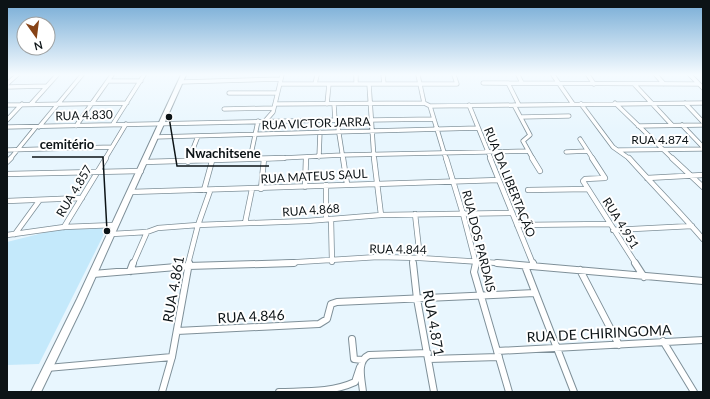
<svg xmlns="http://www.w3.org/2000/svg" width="710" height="399" viewBox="0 0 710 399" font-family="Lato,sans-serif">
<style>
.green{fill:#c4e9fb}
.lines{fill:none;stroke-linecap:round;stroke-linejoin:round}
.street-far2-casing{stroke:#7f9099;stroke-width:5}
.street-far1-casing{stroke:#7f9099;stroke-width:6}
.street-casing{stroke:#7f9099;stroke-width:8}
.secondary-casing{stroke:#7f9099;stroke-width:2}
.street-far2{stroke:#fff;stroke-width:3.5}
.street-far1{stroke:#fff;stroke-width:4.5}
.street{stroke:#fff;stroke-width:6}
.secondary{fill:#fff;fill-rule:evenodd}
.labels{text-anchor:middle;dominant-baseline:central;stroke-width:4;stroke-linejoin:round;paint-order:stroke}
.street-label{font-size:12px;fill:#0c1316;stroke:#fff}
.near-street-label{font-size:14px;fill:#0c1316;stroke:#fff}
.leader{fill:none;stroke:#0c1316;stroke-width:1.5}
.callout-dot{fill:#0c1316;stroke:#fff;stroke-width:1.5}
.callout-label{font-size:13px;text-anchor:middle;font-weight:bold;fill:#0c1316;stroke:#fff;stroke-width:4;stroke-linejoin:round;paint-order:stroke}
</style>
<rect width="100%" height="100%" fill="#e8f6fe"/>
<path class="green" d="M 108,226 L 39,364 L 7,365 L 7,242 L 59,229 Z"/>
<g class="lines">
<defs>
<path id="street-far2" d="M 356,75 L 356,84
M 383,75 L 384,84
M 418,75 L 424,103 L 430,106 L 446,159
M 518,75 L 522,83
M 553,75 L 573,104
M 588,75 L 594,84
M 656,75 L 664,84
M 690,75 L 703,88
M 108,81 L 141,81
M 181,82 L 281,79
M 483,83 L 699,84
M 508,83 L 519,105
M 7,84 L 17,75
M 280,84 L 457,84 L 454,75
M 315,84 L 317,75
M 369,84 L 374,159
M 634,84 L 672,125
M 7,87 L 47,86
M 229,93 L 277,93
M 615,103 L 673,159
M 685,103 L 703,122
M 31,104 L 57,75
M 275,104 L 424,103
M 327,104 L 329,84
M 334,104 L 335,120 L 337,121 L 343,159
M 581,104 L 613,147 L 630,159
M 7,105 L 127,103
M 469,105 L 491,159
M 514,105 L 530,135 L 523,141 L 533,159
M 430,106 L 703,103
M 224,109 L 274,108
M 521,117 L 569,116
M 7,120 L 22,104
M 266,120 L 273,112 L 282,75
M 371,120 L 434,119
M 113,124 L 144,75
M 682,125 L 703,147
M 76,126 L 112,75
M 638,126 L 703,125
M 7,127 L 335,120
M 39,127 L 82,75
M 155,137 L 478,128
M 580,139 L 593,159
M 7,150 L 112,147
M 619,150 L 703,149
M 566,152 L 587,151
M 319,157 L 320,132
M 10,159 L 36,127
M 105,159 L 126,124
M 189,159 L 198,136
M 250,159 L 258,121
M 262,159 L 342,155 L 528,151
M 306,159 L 306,157"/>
<path id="street-far1" d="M 343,158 L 347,184
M 374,158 L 381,215
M 446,158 L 463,214 L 476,264
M 490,158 L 533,264
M 532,158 L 540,171
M 592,158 L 605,178 L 585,179 L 583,181 L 636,264
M 629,158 C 653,185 679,211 703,239
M 672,158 L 703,187
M 7,162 L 11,158
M 144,162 L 284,158
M 188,162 L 190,158
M 7,174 L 141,171
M 647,178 L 703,175
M 326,185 L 326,219
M 305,187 L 306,158
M 261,189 L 264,159
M 204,190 L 212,161
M 528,190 L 588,189
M 130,192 C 253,189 376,183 499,180
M 7,201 L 82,198
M 415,214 L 420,258
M 331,219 L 332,262
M 245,223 L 252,189
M 517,225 L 610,224
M 64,227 L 106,158
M 613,230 L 692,226
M 15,234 L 39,201
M 112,234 L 147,232 L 158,228 L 198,225 L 307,221 L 381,215 L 512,213
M 7,235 L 64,227 L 115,225
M 412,258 L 413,264
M 133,264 L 147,232
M 188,264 L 198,225 L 210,191
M 266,264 L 378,257 L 420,258 L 512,264"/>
<path id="street" d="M 413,263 L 417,299 L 434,392
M 476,263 L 474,272 L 509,392
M 497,263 L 703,281
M 533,263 L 534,266
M 635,263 L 644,277
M 525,266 L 574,392
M 580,270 L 619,345
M 130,271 L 133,263
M 93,274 L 188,266 L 294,263
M 177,331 L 319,324 L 327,319 L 331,304 L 337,302 L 535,293
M 352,339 L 354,359 L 362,360
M 663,341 L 694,392
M 497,351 L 703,340
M 429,359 L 499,357
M 47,368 L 172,357
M 162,392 L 172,357 L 189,263
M 279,392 C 305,391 331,393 355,382 L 360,367
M 363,392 C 362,380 356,361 369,355 L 428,353"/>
<path id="secondary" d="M 181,75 L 186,75 L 83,305 L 41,392 L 31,392 L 77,299 Z"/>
</defs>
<use href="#street-far2" class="street-far2-casing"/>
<use href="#street-far1" class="street-far1-casing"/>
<use href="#street" class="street-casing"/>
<use href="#secondary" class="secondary-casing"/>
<use href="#street-far2" class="street-far2"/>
<use href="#street-far1" class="street-far1"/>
<use href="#street" class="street"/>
<use href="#secondary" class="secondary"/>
</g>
<linearGradient id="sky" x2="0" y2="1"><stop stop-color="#75abd5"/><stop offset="0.57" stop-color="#f5fbff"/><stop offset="1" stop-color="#f5fbff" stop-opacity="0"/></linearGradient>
<rect width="710" height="131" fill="url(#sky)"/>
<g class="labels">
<g class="street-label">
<text transform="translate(84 115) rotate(-2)">RUA 4.830</text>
<text transform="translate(316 123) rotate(-2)">RUA VICTOR JARRA</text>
<text x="660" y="139">RUA 4.874</text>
<text transform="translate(314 176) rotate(-3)">RUA MATEUS SAUL</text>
<text transform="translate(510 182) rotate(68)">RUA DA LIBERTAÇÃO</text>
<text transform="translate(74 191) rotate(-59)">RUA 4.857</text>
<text transform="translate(311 210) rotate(-4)">RUA 4.868</text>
<text transform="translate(621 223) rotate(58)">RUA 4.951</text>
<text transform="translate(479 241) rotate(76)">RUA DOS PARDAIS</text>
<text transform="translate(398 249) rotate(1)">RUA 4.844</text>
</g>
<g class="near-street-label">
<text transform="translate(173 289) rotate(-80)">RUA 4.861</text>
<text transform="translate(251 316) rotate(-3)">RUA 4.846</text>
<text transform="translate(434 323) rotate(80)">RUA 4.871</text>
<text transform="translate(599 333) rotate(-3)">RUA DE CHIRINGOMA</text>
</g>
</g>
<path class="leader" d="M107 231L103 157H32M169 117L177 166H269"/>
<g class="callout-dot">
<circle cx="107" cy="231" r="4"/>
<circle cx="169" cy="117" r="4"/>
</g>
<g class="callout-label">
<text x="67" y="149">cemitério</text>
<text x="223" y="158">Nwachitsene</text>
</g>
<rect width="710" height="399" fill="none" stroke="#0c1316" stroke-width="16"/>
<g transform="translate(36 36) rotate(166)"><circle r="19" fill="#ffffff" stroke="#9ea1a2"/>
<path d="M0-3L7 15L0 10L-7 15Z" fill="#874317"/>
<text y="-6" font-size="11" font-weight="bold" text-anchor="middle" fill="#0c1316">N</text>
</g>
</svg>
